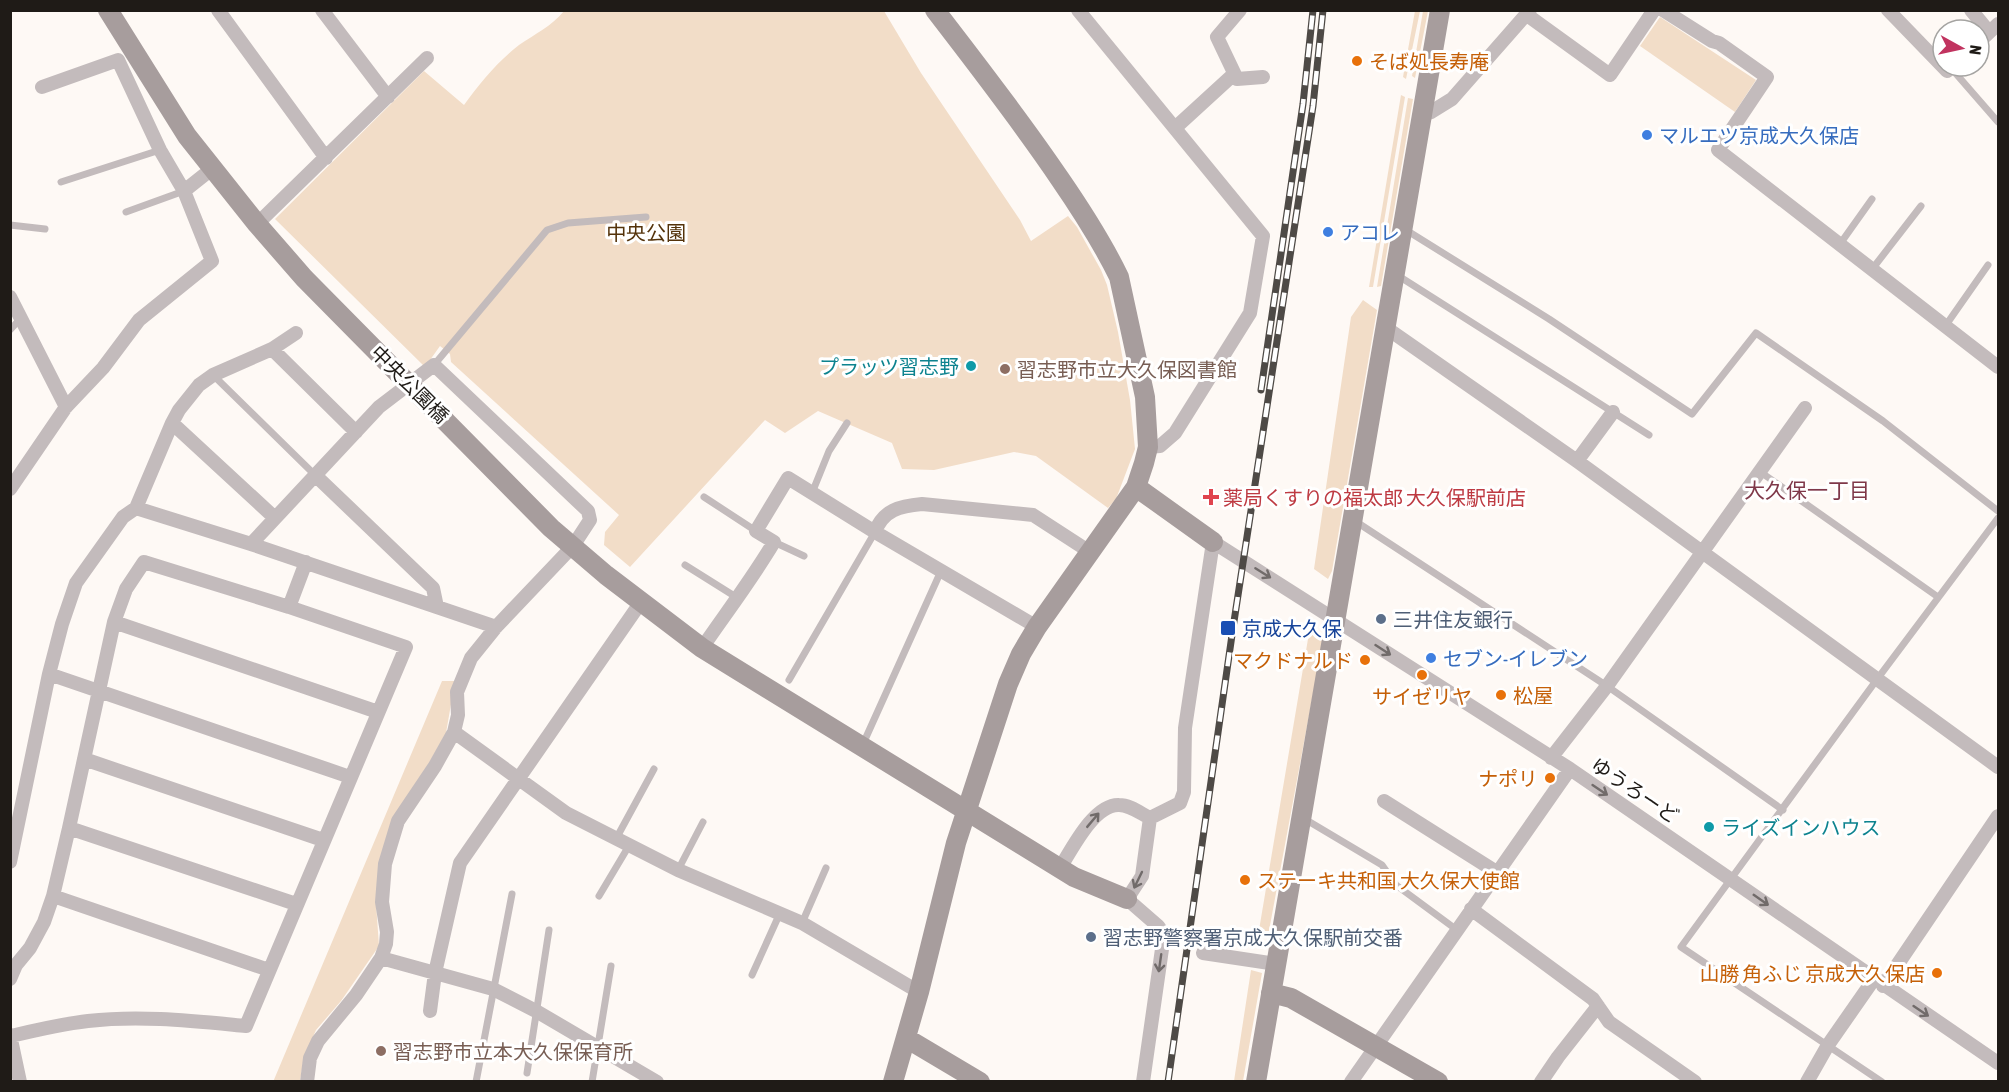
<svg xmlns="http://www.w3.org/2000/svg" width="2009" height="1092" viewBox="0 0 2009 1092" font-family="'Asap Condensed','Noto Sans JP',sans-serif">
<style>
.green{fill:#f2ddc8}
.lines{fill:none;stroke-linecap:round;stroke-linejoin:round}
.lane{stroke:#c3bbbc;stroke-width:7}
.street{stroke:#c3bbbc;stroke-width:14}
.secondary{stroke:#a79d9d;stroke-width:20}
.rail-casing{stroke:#4e4a46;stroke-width:7}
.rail{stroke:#fff;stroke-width:4.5;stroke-dasharray:14;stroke-linecap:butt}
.oneway{stroke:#716b6a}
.food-dot{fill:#e8710a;stroke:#fff;stroke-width:2}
.shop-dot{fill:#3f7fe0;stroke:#fff;stroke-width:2}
.culture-dot{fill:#0f9aa8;stroke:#fff;stroke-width:2}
.education-dot{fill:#8d6e63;stroke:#fff;stroke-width:2}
.health-dot{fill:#e0444e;stroke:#fff;stroke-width:2}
.service-dot{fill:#5c6f8a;stroke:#fff;stroke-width:2}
.transit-dot{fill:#1a4fb4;stroke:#fff;stroke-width:2}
.labels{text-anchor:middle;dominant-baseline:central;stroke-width:6;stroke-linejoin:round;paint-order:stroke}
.food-label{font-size:20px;fill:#c56008;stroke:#fff;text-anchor:start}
.shop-label{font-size:20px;fill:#366cbe;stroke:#fff;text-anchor:start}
.park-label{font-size:20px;fill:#54330b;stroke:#fff}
.culture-label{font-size:20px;fill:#0d838f;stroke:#fff;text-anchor:end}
.education-label{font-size:20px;fill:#785e54;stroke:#fff;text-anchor:start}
.street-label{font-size:20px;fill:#1f1b17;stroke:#fff}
.health-label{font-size:20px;fill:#be3a42;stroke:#fff;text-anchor:start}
.service-label{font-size:20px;fill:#4e5e75;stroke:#fff;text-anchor:start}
.transit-label{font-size:20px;fill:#164399;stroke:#fff;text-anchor:start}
.neighbourhood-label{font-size:21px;fill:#7f3849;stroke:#fff}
</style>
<rect width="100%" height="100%" fill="#fef9f5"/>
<path class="green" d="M 564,11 L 884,11 L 921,73 L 1020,220 L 1031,241 L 1068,216 L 1077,227 L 1101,270 L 1107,285 L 1118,332 L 1130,400 L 1135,449 L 1116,499 L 1108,508 L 1036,456 L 1014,452 L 934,470 L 902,469 L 892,443 L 818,411 L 785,433 L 765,420 L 630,567 L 604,545 L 605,532 L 619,515 L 451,362 L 450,354 L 440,346 L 425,367 L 275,219 L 424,71 L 464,105 C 480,83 497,62 519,45 C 535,34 552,26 564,11 Z
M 1415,11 L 1420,11 L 1406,79 L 1403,77 Z
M 1423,11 L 1428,11 L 1415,78 L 1412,76 Z
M 1660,17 L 1756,80 L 1735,112 L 1640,46 Z
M 1401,95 L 1405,97 L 1373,287 L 1369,287 Z
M 1408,98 L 1413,99 L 1381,286 L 1377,287 Z
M 1363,300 L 1377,310 L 1332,571 L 1328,579 L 1314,569 L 1351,317 Z
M 1309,633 L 1323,640 L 1268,936 L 1258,936 Z
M 442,681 L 455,681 L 446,733 L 418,783 L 376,903 L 379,946 L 341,1001 L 316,1030 L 304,1057 L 300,1081 L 273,1082 Z
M 1251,970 L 1262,973 L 1243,1081 L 1234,1081 Z"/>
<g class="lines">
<path class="lane" d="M 1951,68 L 1998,122
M 61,182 L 160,150
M 126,212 L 184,191
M 10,225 L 45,229
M 1406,230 L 1549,319 L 1692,414 L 1756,333 L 1883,421 L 1998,511
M 1840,244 L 1872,199
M 1873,268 L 1921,206
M 1397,275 L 1649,435
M 1946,325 L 1988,265
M 10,330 L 21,318
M 434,365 L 547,230 L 568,223 L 646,217
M 213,375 L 315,475
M 1759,471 L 1938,597
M 812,493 L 829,451 L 847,423
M 704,497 L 756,531
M 1355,521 L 1607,686 L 1783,810
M 774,542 L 804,556
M 685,565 L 736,597
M 789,680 L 875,532
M 863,744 L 941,571
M 1303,818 L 1382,865 L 1396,885 L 1457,930
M 617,837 L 654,769
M 678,870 L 703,822
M 599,896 L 630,844
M 802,923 L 826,868
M 752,975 L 780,913
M 527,1073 L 549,930
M 476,1082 L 512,894
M 592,1082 L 611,966
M 1882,1082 L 1681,947 L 1878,678 L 1998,518"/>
<path class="street" d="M 218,10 L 326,158
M 322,10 L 388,97
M 1078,10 L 1263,236 L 1250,313 L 1175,433 L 1160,446 L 1148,447
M 1240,10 L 1217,37 L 1237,79 L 1263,77
M 1663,10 L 1712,41 L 1719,43 L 1767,77 L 1718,150 L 1998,367
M 1888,10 L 1947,71 L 1953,66
M 1971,10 L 1989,32
M 1527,15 L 1610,75 L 1654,10
M 1979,42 L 1998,24
M 42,87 L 118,60 L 160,150 L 184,191
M 1422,115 L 1431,112 L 1452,99 L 1530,10
M 1175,128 L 1234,74
M 257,224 L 427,58
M 10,297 L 66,407
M 1385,327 L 1577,461 L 1998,767
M 272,349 L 356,432
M 172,423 L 275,518
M 1577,461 L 1613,412
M 315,475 L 433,588 L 437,607
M 10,489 L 66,407 L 103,368 L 139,320 L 212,261 L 184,191 L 213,168
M 136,508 L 172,423 L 179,410 L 199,385 L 213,375 L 272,349 L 296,333
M 875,532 C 883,510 900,506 922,504 L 1033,515 L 1090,552
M 251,544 L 379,407 L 434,365 L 588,511 L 590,520 L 573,546 L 496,627 L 471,658 L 457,692 L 458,715 L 454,732 L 435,766 L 398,821 L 385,864 L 382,902 L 387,932 L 386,944 L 381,958 L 356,995 L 318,1041 L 310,1058 L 307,1082
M 289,607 L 306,562
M 114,622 L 378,712
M 702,648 C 726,613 752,579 774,542 L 756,531 L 788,478 L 875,532 L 1037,627
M 49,674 L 350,777
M 454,732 L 566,813 L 678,870 L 802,923 L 919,992
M 1551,758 L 1607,686 L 1805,408
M 84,759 L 323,840
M 1384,801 L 1498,873
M 1150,818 L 1180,803 L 1184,792 L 1185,728 L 1213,542 L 1570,769 L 1998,1063
M 69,828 L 296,904
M 10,862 L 49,674 L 62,624 L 76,583 L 123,517 L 136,508 L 251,544 L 496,627
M 1060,868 C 1072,849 1094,804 1119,805 C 1130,805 1140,813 1150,818
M 53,896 L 269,970
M 1471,909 L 1593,999 L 1609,1022 L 1695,1082
M 1203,953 L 1276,964
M 381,958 L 493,989 L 536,1011 L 657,1082
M 10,979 L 16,965 L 30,948 L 44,922 L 53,896 L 69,828 L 114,622 L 126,589 L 144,562 L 289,607 L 406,647 L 246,1026 C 193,1021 141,1015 88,1021 C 62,1024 36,1030 11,1036
M 1883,986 L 1998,816
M 430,1011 L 435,973 L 460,863 L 641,602
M 10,1035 L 20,1082
M 1143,1082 L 1164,935 L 1158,926 L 1127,899 L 1142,876 L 1150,818
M 1351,1082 L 1570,769
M 1541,1082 L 1558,1057 L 1598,1006
M 1807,1082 L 1828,1045 L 1874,979"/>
<path class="secondary" d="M 108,10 L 187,136 L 257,224 L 304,278 L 551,528 L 606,575 L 702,648 L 1074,877 L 1127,899
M 1136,487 L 1213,542
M 1271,993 L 1291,998 L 1438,1082
M 906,1038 L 980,1082
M 893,1082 L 919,992 L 956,843 L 1008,684 L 1021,654 L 1037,627 L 1136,487 L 1144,463 L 1148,447 L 1145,397 L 1119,277 C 1102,242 1082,211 1060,179 C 1021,121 978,66 935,10
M 1256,1082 L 1440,10"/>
<defs>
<path id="rail" d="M 1261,390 L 1303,104 L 1313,10
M 1168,1082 L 1233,628 L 1313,106 L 1323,10"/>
</defs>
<use href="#rail" class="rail-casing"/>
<use href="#rail" class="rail"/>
</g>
<defs><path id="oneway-shaft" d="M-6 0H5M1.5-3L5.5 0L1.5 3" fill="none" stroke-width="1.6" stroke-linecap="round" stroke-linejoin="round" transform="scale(1.5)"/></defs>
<g class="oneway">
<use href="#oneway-shaft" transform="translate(1263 573) rotate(32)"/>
<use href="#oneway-shaft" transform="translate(1383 650) rotate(33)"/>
<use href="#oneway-shaft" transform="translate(1600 790) rotate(34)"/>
<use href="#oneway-shaft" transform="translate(1093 820) rotate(-50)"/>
<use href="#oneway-shaft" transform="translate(1138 880) rotate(116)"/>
<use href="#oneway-shaft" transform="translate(1761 900) rotate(35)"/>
<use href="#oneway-shaft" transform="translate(1160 963) rotate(98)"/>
<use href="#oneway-shaft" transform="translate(1921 1011) rotate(34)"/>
</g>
<g class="food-dot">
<circle cx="1357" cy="61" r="6"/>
<circle cx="1365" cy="660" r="6"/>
<circle cx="1422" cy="675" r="6"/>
<circle cx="1501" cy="695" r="6"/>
<circle cx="1550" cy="778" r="6"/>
<circle cx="1245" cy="880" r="6"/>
<circle cx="1937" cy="973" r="6"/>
</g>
<g class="shop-dot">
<circle cx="1647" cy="135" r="6"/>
<circle cx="1328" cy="232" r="6"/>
<circle cx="1431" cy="658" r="6"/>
</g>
<g class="culture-dot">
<circle cx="971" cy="366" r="6"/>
<circle cx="1709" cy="827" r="6"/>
</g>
<g class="education-dot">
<circle cx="1005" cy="369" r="6"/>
<circle cx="381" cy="1051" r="6"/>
</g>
<path class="health-dot" d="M1208 488h6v6h6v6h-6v6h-6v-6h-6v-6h6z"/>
<g class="service-dot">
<circle cx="1381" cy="619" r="6"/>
<circle cx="1091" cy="937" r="6"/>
</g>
<rect class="transit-dot" x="1220" y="620" width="16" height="16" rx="3"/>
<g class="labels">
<g class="food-label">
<text x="1369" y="61">そば処長寿庵</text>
<text x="1353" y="660" text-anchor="end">マクドナルド</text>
<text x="1513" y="695">松屋</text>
<text x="1422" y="696" text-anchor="middle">サイゼリヤ</text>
<text x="1538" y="778" text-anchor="end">ナポリ</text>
<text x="1257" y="880">ステーキ共和国 大久保大使館</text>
<text x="1925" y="973" text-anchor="end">山勝 角ふじ 京成大久保店</text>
</g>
<g class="shop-label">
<text x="1659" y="135">マルエツ京成大久保店</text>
<text x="1340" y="232">アコレ</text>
<text x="1443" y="658">セブン-イレブン</text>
</g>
<g class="park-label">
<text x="646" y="232">中央公園</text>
</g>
<g class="culture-label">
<text x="959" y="366">プラッツ習志野</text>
<text x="1721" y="827" text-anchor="start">ライズインハウス</text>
</g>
<g class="education-label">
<text x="1017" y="369">習志野市立大久保図書館</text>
<text x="393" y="1051">習志野市立本大久保保育所</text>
</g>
<g class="street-label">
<text transform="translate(410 384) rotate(45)">中央公園橋</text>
<text transform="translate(1635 790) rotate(34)">ゆうろーど</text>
</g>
<g class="health-label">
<text x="1223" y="497">薬局くすりの福太郎 大久保駅前店</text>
</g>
<g class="service-label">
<text x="1393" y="619">三井住友銀行</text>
<text x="1103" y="937">習志野警察署京成大久保駅前交番</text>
</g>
<g class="transit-label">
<text x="1242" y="628">京成大久保</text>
</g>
<g class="neighbourhood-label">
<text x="1807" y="490">大久保一丁目</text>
</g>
</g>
<rect width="2009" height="1092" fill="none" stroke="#1f1b17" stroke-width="24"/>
<g transform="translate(1961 48) rotate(98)"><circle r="28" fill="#ffffff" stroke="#a5a4a2" stroke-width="1.5"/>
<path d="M0-4.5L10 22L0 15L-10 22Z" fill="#c1335f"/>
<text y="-9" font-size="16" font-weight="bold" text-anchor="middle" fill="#1f1b17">N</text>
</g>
</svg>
